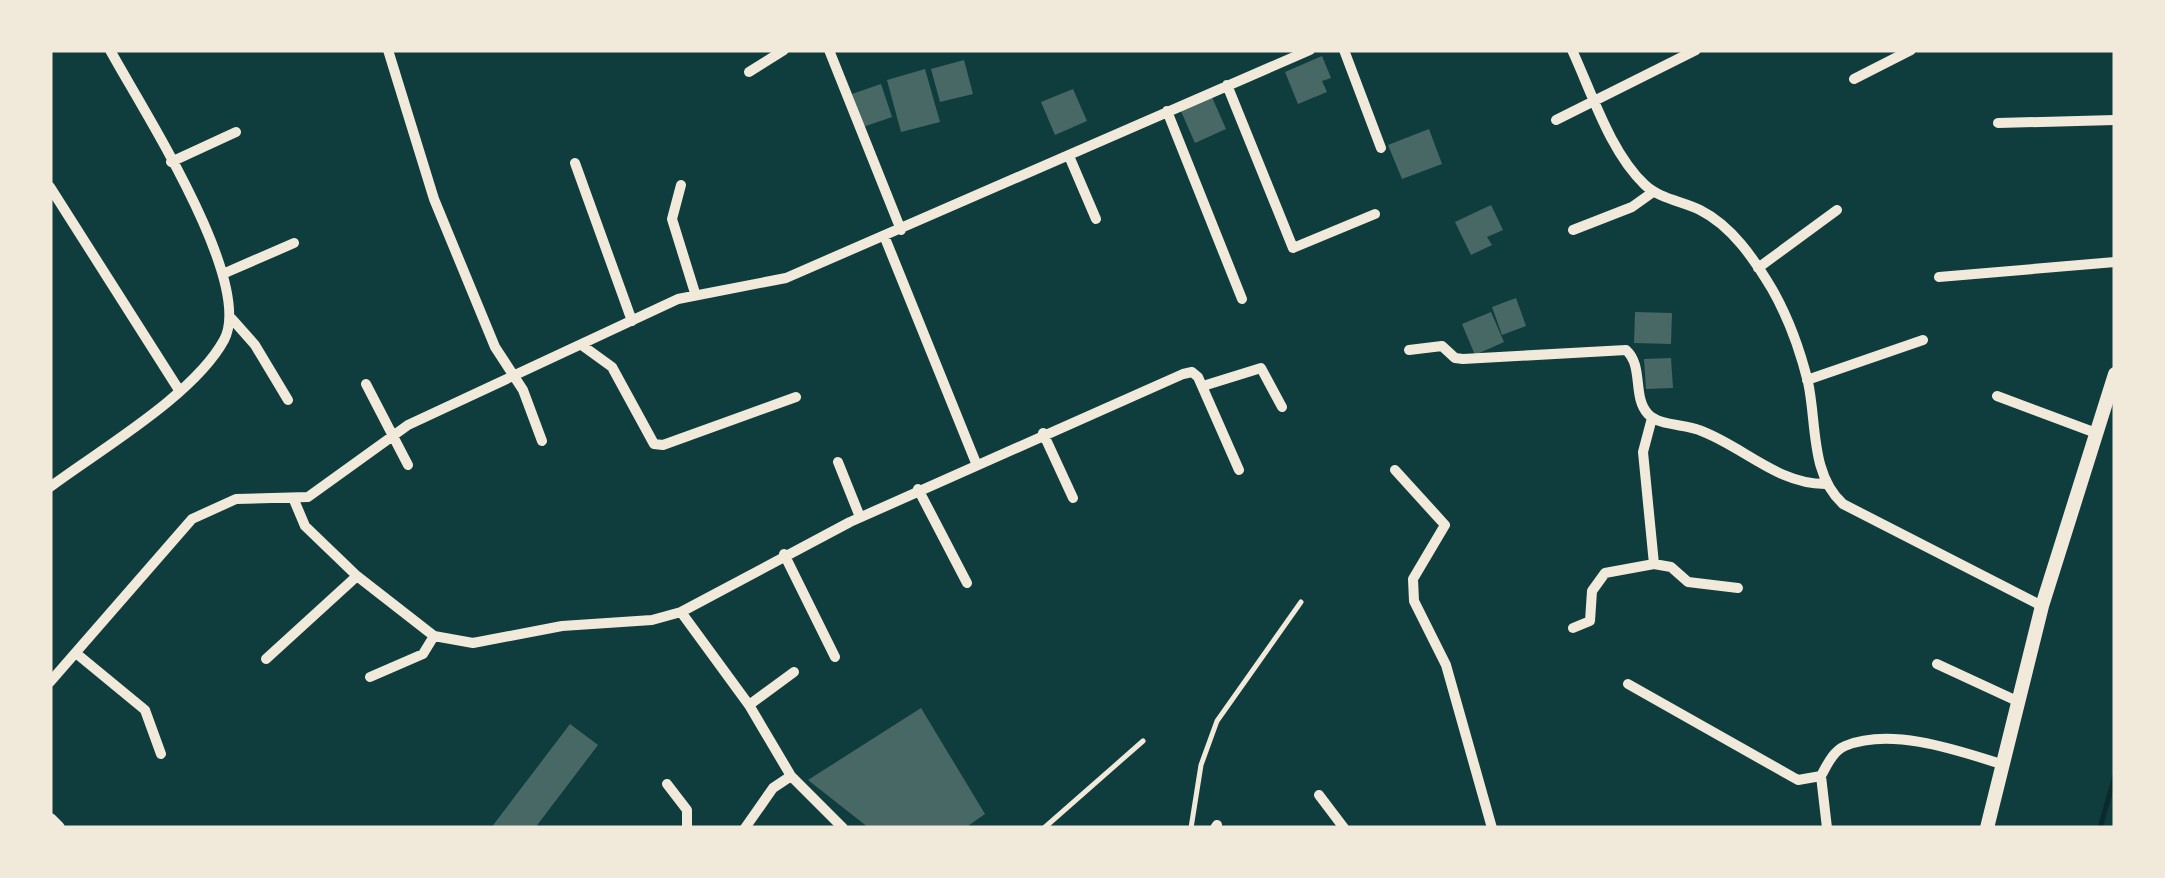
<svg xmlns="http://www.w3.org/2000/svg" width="2165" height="878" viewBox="0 0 2165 878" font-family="Lora,serif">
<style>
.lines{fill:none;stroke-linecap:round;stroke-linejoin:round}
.stream{stroke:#0a2a2b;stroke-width:5}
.building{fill:#486865}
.service{stroke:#f1e9da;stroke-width:5}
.minor{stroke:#f1e9da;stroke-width:10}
.tertiary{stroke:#f1e9da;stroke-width:14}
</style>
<rect width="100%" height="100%" fill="#0f3d3e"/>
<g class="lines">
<path class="stream" d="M 2100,828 L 2115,775"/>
</g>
<path class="building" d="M 1322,56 L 1331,78 L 1322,81 L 1327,92 L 1298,104 L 1285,72 Z
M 964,60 L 973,94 L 940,102 L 931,69 Z
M 925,69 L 940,122 L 901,132 L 887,80 Z
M 881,84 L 892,117 L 863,127 L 852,94 Z
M 1073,89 L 1087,121 L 1055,135 L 1041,102 Z
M 1211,95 L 1226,129 L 1195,143 L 1180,109 Z
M 1429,129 L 1442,164 L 1402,179 L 1388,145 Z
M 1491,205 L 1503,230 L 1487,237 L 1492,245 L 1471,255 L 1455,222 Z
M 1516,298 L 1526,326 L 1502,335 L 1492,307 Z
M 1491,312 L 1504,342 L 1475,355 L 1462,324 Z
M 1635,312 L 1672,313 L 1671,344 L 1634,343 Z
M 1671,358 L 1673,388 L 1646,389 L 1644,359 Z
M 921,708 L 985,814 L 965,828 L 869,828 L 808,780 Z
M 570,724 L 598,745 L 535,828 L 491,828 Z"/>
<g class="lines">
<path class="service" d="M 1044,828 L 1143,741
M 1191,828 L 1201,765 L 1217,721 L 1301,602"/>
<path class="minor" d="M 388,50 L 434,199 L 495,347 L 523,390 L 542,441
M 829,50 L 901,230
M 1344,50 L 1381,148
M 1572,50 C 1592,93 1610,152 1645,185 C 1660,199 1682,201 1700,210 C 1732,226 1754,259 1772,289 C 1788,317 1800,350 1808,382 C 1817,423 1810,474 1843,504 L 2042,606
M 749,72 L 784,50
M 1854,79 L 1911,50
M 1227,85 L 1293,248 L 1375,214
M 1167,111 L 1242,299
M 1556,120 L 1696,50
M 1998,123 L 2115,120
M 1069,156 L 1096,219
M 171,162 L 236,132
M 575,163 L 632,321
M 681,185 L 672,219 L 695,293
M 50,187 L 179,390
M 1573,230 L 1632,207 L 1653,192
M 885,238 L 976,463
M 1758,268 L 1837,210
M 225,273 L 294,243
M 1939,277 L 2115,262
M 232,319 L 255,345 L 288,400
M 583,346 L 612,367 L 654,444 L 663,445 L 796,397
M 1409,350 L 1442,346 L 1455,358 L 1463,359 L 1626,350 C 1644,366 1632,397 1648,414 C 1659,426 1685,424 1699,430 C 1743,446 1777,484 1825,484
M 1807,380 L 1923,340
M 366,384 L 408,465
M 1203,386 L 1261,368 L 1282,407
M 1997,396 L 2096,433
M 1652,418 L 1643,452 L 1654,564
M 1043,433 L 1073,498
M 838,462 L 860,517
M 1395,470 L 1445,525 L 1413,579 L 1414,601 L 1446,665 L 1492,828
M 50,487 C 101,449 194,395 224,340 C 255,282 141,107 110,50
M 918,489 L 967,583
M 294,500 L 305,526 L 357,576 L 434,636 L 473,643 L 562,626 L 652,620 L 681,612 L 850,522 L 1183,374 L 1192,372 L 1198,377 L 1239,470
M 784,554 L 835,657
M 681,612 L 749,705 L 791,776 L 843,828
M 1573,628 L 1590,621 L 1592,591 L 1605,573 L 1654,564 L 1671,567 L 1688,582 L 1738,588
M 77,654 L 145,710 L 161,754
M 266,659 L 357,576
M 1937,664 L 2017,701
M 370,677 L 423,654 L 434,636
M 50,682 L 192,519 L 236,499 L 308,497 L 408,425 L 678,299 L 786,278 L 1310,50
M 1628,684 L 1798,780 L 1821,776 C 1827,765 1833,751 1845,746 C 1891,727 1957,750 2001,764
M 749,705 L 794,672
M 1821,776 L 1827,828
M 667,784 L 687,810 L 687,828
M 1319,795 L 1344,828
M 745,828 L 773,788 L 791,776
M 1215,828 L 1217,825"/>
<path class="tertiary" d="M 50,820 L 58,828
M 1987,828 L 2042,606 L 2115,374"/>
</g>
<rect width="2165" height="878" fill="none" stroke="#f1e9da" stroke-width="105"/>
</svg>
